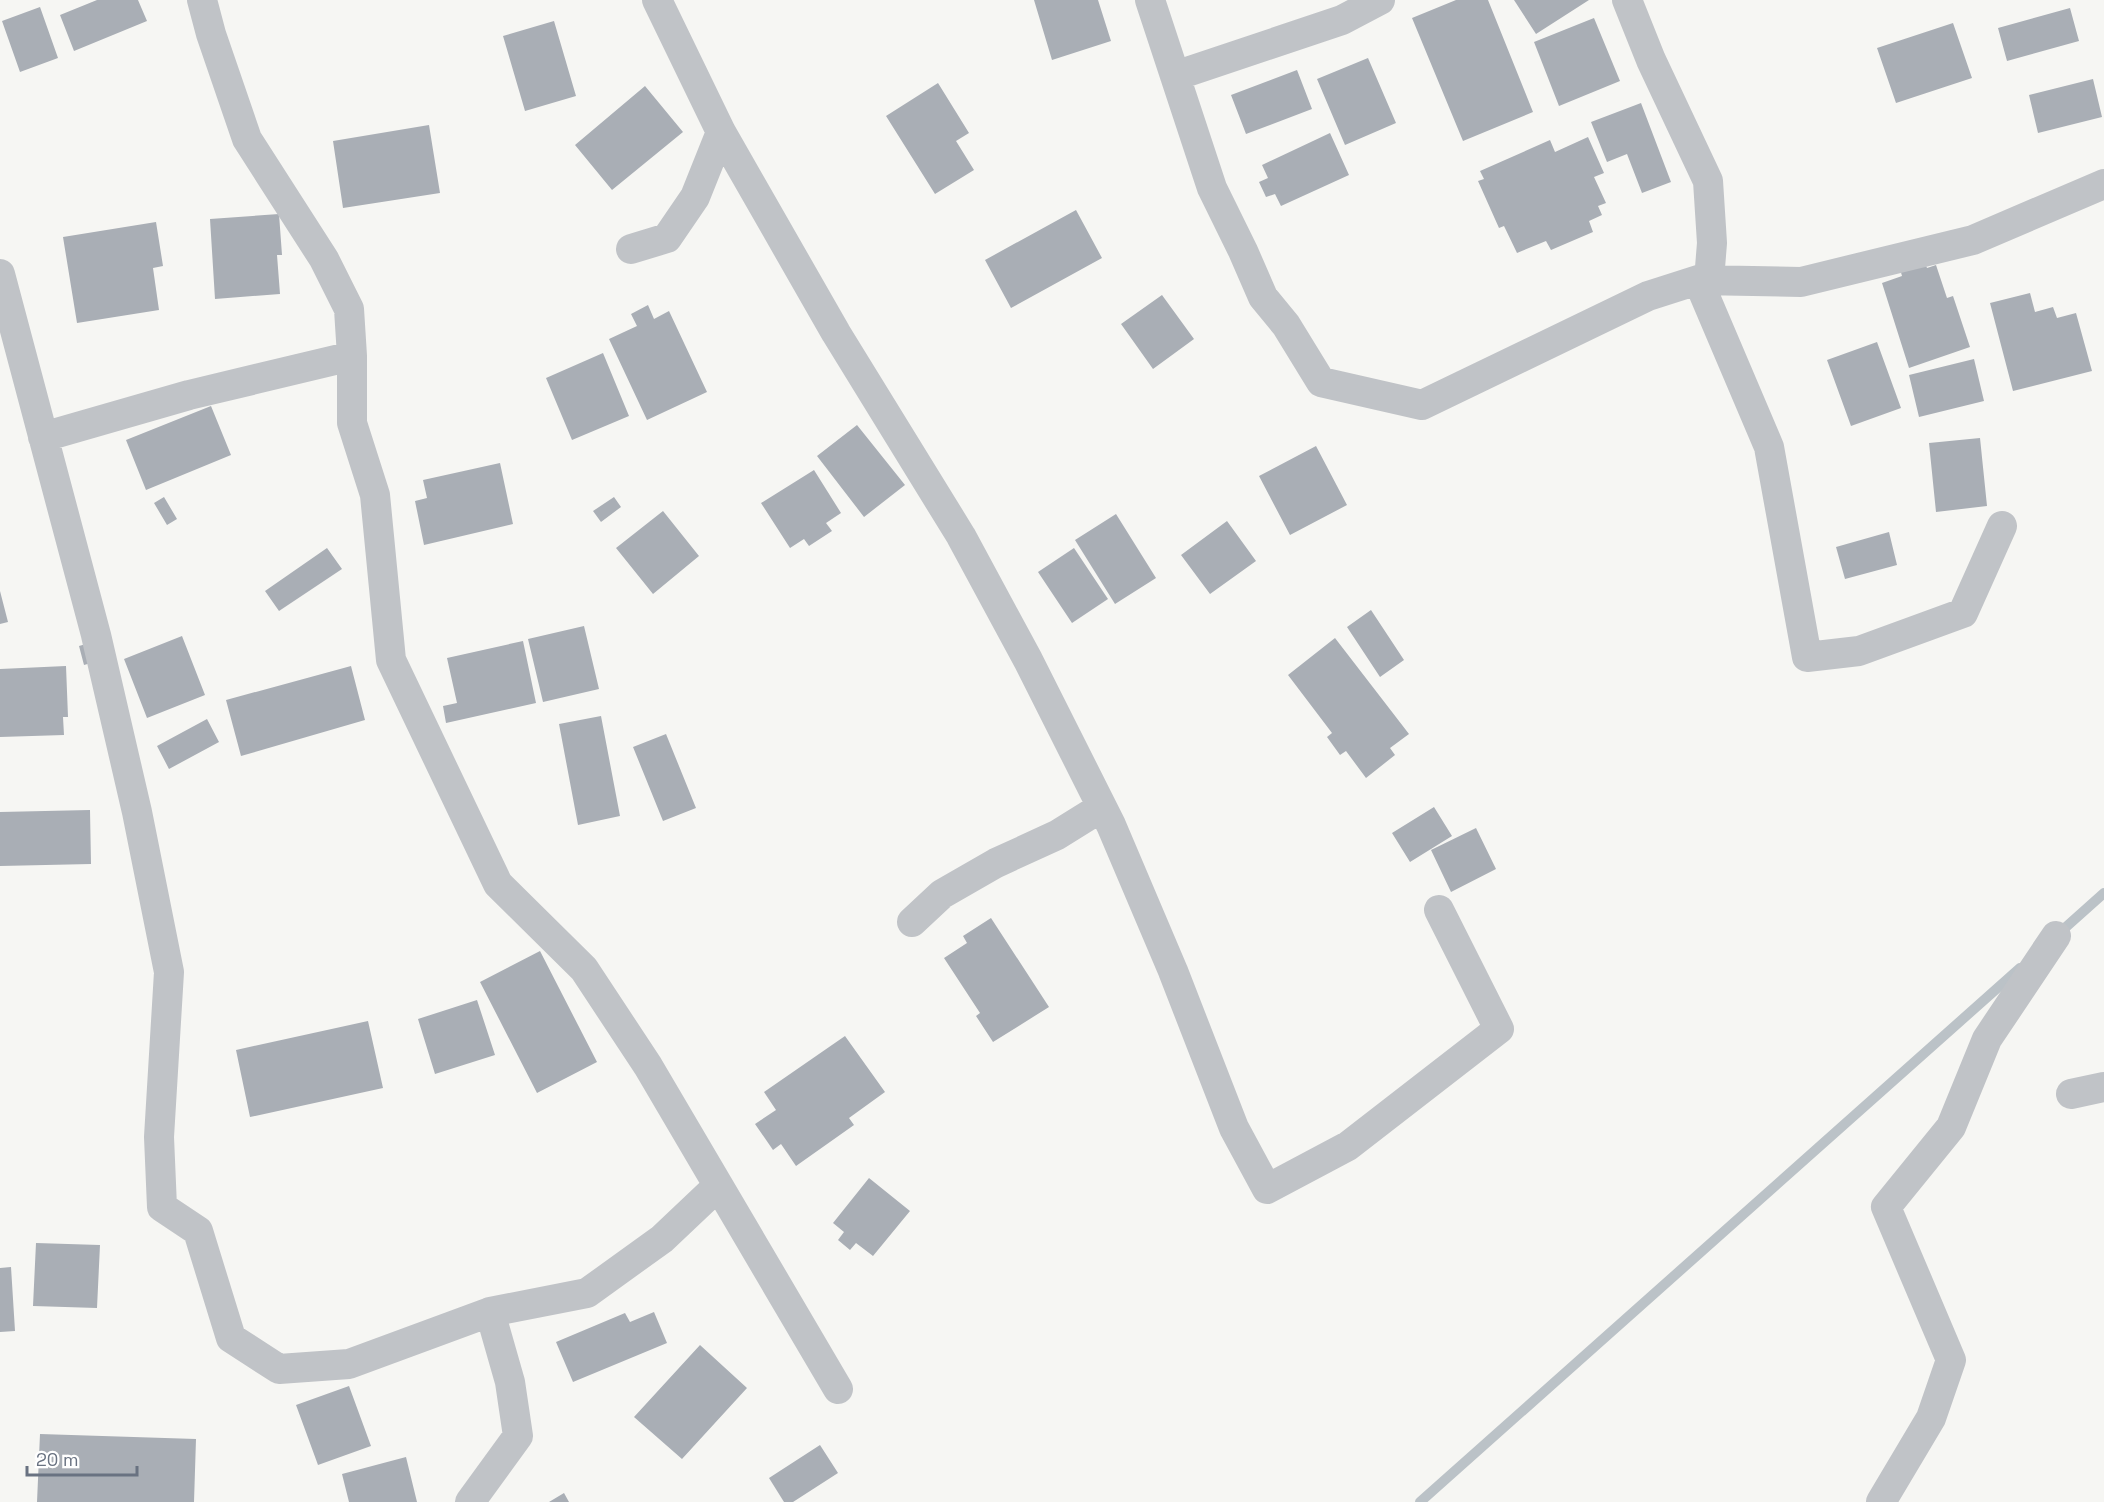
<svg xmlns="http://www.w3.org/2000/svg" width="2104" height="1502" viewBox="0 0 2104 1502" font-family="'Space Grotesk',sans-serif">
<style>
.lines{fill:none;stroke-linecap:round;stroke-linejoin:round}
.stream{stroke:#bbc2c7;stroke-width:10}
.building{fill:#a9aeb5}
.minor{stroke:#c0c3c7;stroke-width:30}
</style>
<rect width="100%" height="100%" fill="#f6f6f3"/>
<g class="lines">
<path class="stream" d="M 2057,935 L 2104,893
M 1420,1502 L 2020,968"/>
</g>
<path class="building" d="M 97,0 L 138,0 L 147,21 L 74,51 L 60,15 Z
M 1034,0 L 1098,0 L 1111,41 L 1052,60 Z
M 1456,0 L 1488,0 L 1533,112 L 1463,141 L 1412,18 Z
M 1514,0 L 1589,0 L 1536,34 Z
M 40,7 L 58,58 L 20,72 L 2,21 Z
M 2070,8 L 2079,41 L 2007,61 L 1998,28 Z
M 1594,18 L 1620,81 L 1559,106 L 1534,42 Z
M 554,21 L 576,96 L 525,111 L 503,36 Z
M 1953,23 L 1972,78 L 1896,103 L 1877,48 Z
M 1368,58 L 1396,123 L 1345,145 L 1317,79 Z
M 1297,70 L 1312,109 L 1246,134 L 1231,95 Z
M 2093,79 L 2102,117 L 2038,133 L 2029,95 Z
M 938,83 L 969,133 L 956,141 L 974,170 L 935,194 L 886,116 Z
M 645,86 L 683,132 L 612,190 L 575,145 Z
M 1641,103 L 1671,182 L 1642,193 L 1627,154 L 1607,162 L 1591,122 Z
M 429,125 L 440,193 L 343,208 L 333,141 Z
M 1330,133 L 1349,175 L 1281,206 L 1275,194 L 1266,197 L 1259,182 L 1268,178 L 1262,165 Z
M 1588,137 L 1604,173 L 1594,177 L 1606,203 L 1598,206 L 1602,215 L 1589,221 L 1593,232 L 1551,250 L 1546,241 L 1517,253 L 1504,226 L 1499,228 L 1478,181 L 1484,179 L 1480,171 L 1550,140 L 1555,152 Z
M 1076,210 L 1102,258 L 1011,308 L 985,260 Z
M 279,214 L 282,255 L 277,255 L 280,294 L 215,299 L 210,219 Z
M 156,222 L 163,266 L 153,268 L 159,310 L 77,323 L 63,237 Z
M 1924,261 L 1927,268 L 1936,265 L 1947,298 L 1953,296 L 1970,347 L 1909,368 L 1882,283 L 1902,276 L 1900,269 Z
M 2030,293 L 2035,312 L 2053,307 L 2057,318 L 2076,313 L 2092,371 L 2013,391 L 1990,303 Z
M 1162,295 L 1194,339 L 1153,369 L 1121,324 Z
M 648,305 L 654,319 L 669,311 L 707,392 L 647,420 L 609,339 L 637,326 L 631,314 Z
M 1877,342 L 1901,408 L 1851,426 L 1827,360 Z
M 603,353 L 629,416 L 572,440 L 546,378 Z
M 1974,359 L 1984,401 L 1919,417 L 1909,375 Z
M 211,406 L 231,455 L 146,490 L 126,440 Z
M 857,425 L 905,485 L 864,517 L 817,456 Z
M 1980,438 L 1987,506 L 1936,512 L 1929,443 Z
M 1316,446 L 1347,505 L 1290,535 L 1259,476 Z
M 500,463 L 513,524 L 424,545 L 415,501 L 427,498 L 423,480 Z
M 814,470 L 841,513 L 826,523 L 832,531 L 809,546 L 804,539 L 790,548 L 761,503 Z
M 164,497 L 177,519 L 167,525 L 154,503 Z
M 614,497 L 621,507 L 601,522 L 593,511 Z
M 663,511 L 699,556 L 653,594 L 616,548 Z
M 1116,514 L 1156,578 L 1115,604 L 1075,540 Z
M 1227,521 L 1256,561 L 1210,594 L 1181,555 Z
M 1889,532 L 1897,565 L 1845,579 L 1836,547 Z
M 327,548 L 342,569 L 279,611 L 265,591 Z
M 1074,548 L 1108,599 L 1072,623 L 1038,572 Z
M 0,591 L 8,622 L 0,624 Z
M 1371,610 L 1404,660 L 1380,677 L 1347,627 Z
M 584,626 L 599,689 L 543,702 L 528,639 Z
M 182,636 L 205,695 L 147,718 L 124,659 Z
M 1335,638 L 1409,734 L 1390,748 L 1395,755 L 1366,778 L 1346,751 L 1340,755 L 1327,737 L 1332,733 L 1288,675 Z
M 523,641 L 536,703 L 446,723 L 443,706 L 457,703 L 447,658 Z
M 86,644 L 91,663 L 84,665 L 79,646 Z
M 66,666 L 68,717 L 63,717 L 64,735 L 0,737 L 0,669 Z
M 351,666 L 365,720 L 241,756 L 226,700 Z
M 601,716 L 620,816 L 578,825 L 559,724 Z
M 207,719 L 219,742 L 169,769 L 157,746 Z
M 666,734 L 696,808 L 663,821 L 633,747 Z
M 1434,807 L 1452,836 L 1410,862 L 1392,833 Z
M 90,810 L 91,864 L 0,866 L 0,812 Z
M 1476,828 L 1496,869 L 1451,892 L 1431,850 Z
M 991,918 L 1049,1007 L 993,1042 L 976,1016 L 980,1013 L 944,958 L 967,943 L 963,936 Z
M 540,951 L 597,1062 L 537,1093 L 480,982 Z
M 477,1000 L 495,1055 L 435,1074 L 418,1019 Z
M 368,1021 L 383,1088 L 250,1117 L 236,1050 Z
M 845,1036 L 885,1092 L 849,1118 L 854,1125 L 796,1166 L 781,1144 L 773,1150 L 755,1124 L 776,1110 L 764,1092 Z
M 869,1178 L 910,1211 L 873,1256 L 856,1243 L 850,1250 L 838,1240 L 844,1232 L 833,1223 Z
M 36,1243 L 100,1245 L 97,1308 L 33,1306 Z
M 11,1267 L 15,1331 L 0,1332 L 0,1268 Z
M 654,1312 L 667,1343 L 573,1382 L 556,1342 L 625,1313 L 630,1322 Z
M 700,1345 L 747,1388 L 682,1459 L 634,1417 Z
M 349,1386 L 371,1446 L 318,1465 L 296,1405 Z
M 40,1434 L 196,1439 L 194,1502 L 37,1502 Z
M 820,1445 L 838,1473 L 793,1502 L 784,1502 L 769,1478 Z
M 406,1457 L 417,1502 L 349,1502 L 342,1474 Z
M 564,1493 L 569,1502 L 549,1502 Z"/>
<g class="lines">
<path class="minor" d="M 202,0 L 211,34 L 247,139 L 324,259 L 349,309 L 352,356 L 352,423 L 375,495 L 391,660 L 498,884 L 584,969 L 648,1066 L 838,1389
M 657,0 L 721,132 L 836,333 L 961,536 L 1028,660 L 1111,825 L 1173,971 L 1234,1128 L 1267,1189 L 1348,1146 L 1499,1029 L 1439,910
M 1150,0 L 1212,188 L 1243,251 L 1263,297 L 1286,325 L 1321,382 L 1422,405 L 1648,296 L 1698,280 L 1801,282 L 1973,240 L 2104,184
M 1627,0 L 1651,60 L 1708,181 L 1712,243 L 1709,280
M 1175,76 L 1342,20 L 1380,0
M 631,249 L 667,238 L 695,197 L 721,132
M 0,274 L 96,635 L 137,812 L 169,972 L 159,1137 L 162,1207 L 198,1231 L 231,1338 L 279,1369 L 349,1364 L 490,1312 L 587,1293 L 662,1239 L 718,1186
M 1698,280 L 1769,447 L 1807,657 L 1859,651 L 1963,613 L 2002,526
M 43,437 L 189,395 L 352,356
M 912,922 L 942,894 L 996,863 L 1057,835 L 1102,807
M 2071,1094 L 2104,1087
M 470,1502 L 518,1436 L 510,1382 L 490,1312
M 1881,1502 L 1931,1418 L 1951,1360 L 1886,1207 L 1951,1127 L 1987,1039 L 2056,936"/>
</g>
<path d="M27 1466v9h110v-9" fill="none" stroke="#697281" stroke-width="3"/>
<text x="36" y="1466" font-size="18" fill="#697281" stroke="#ffffff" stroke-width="4.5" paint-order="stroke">20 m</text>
</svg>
